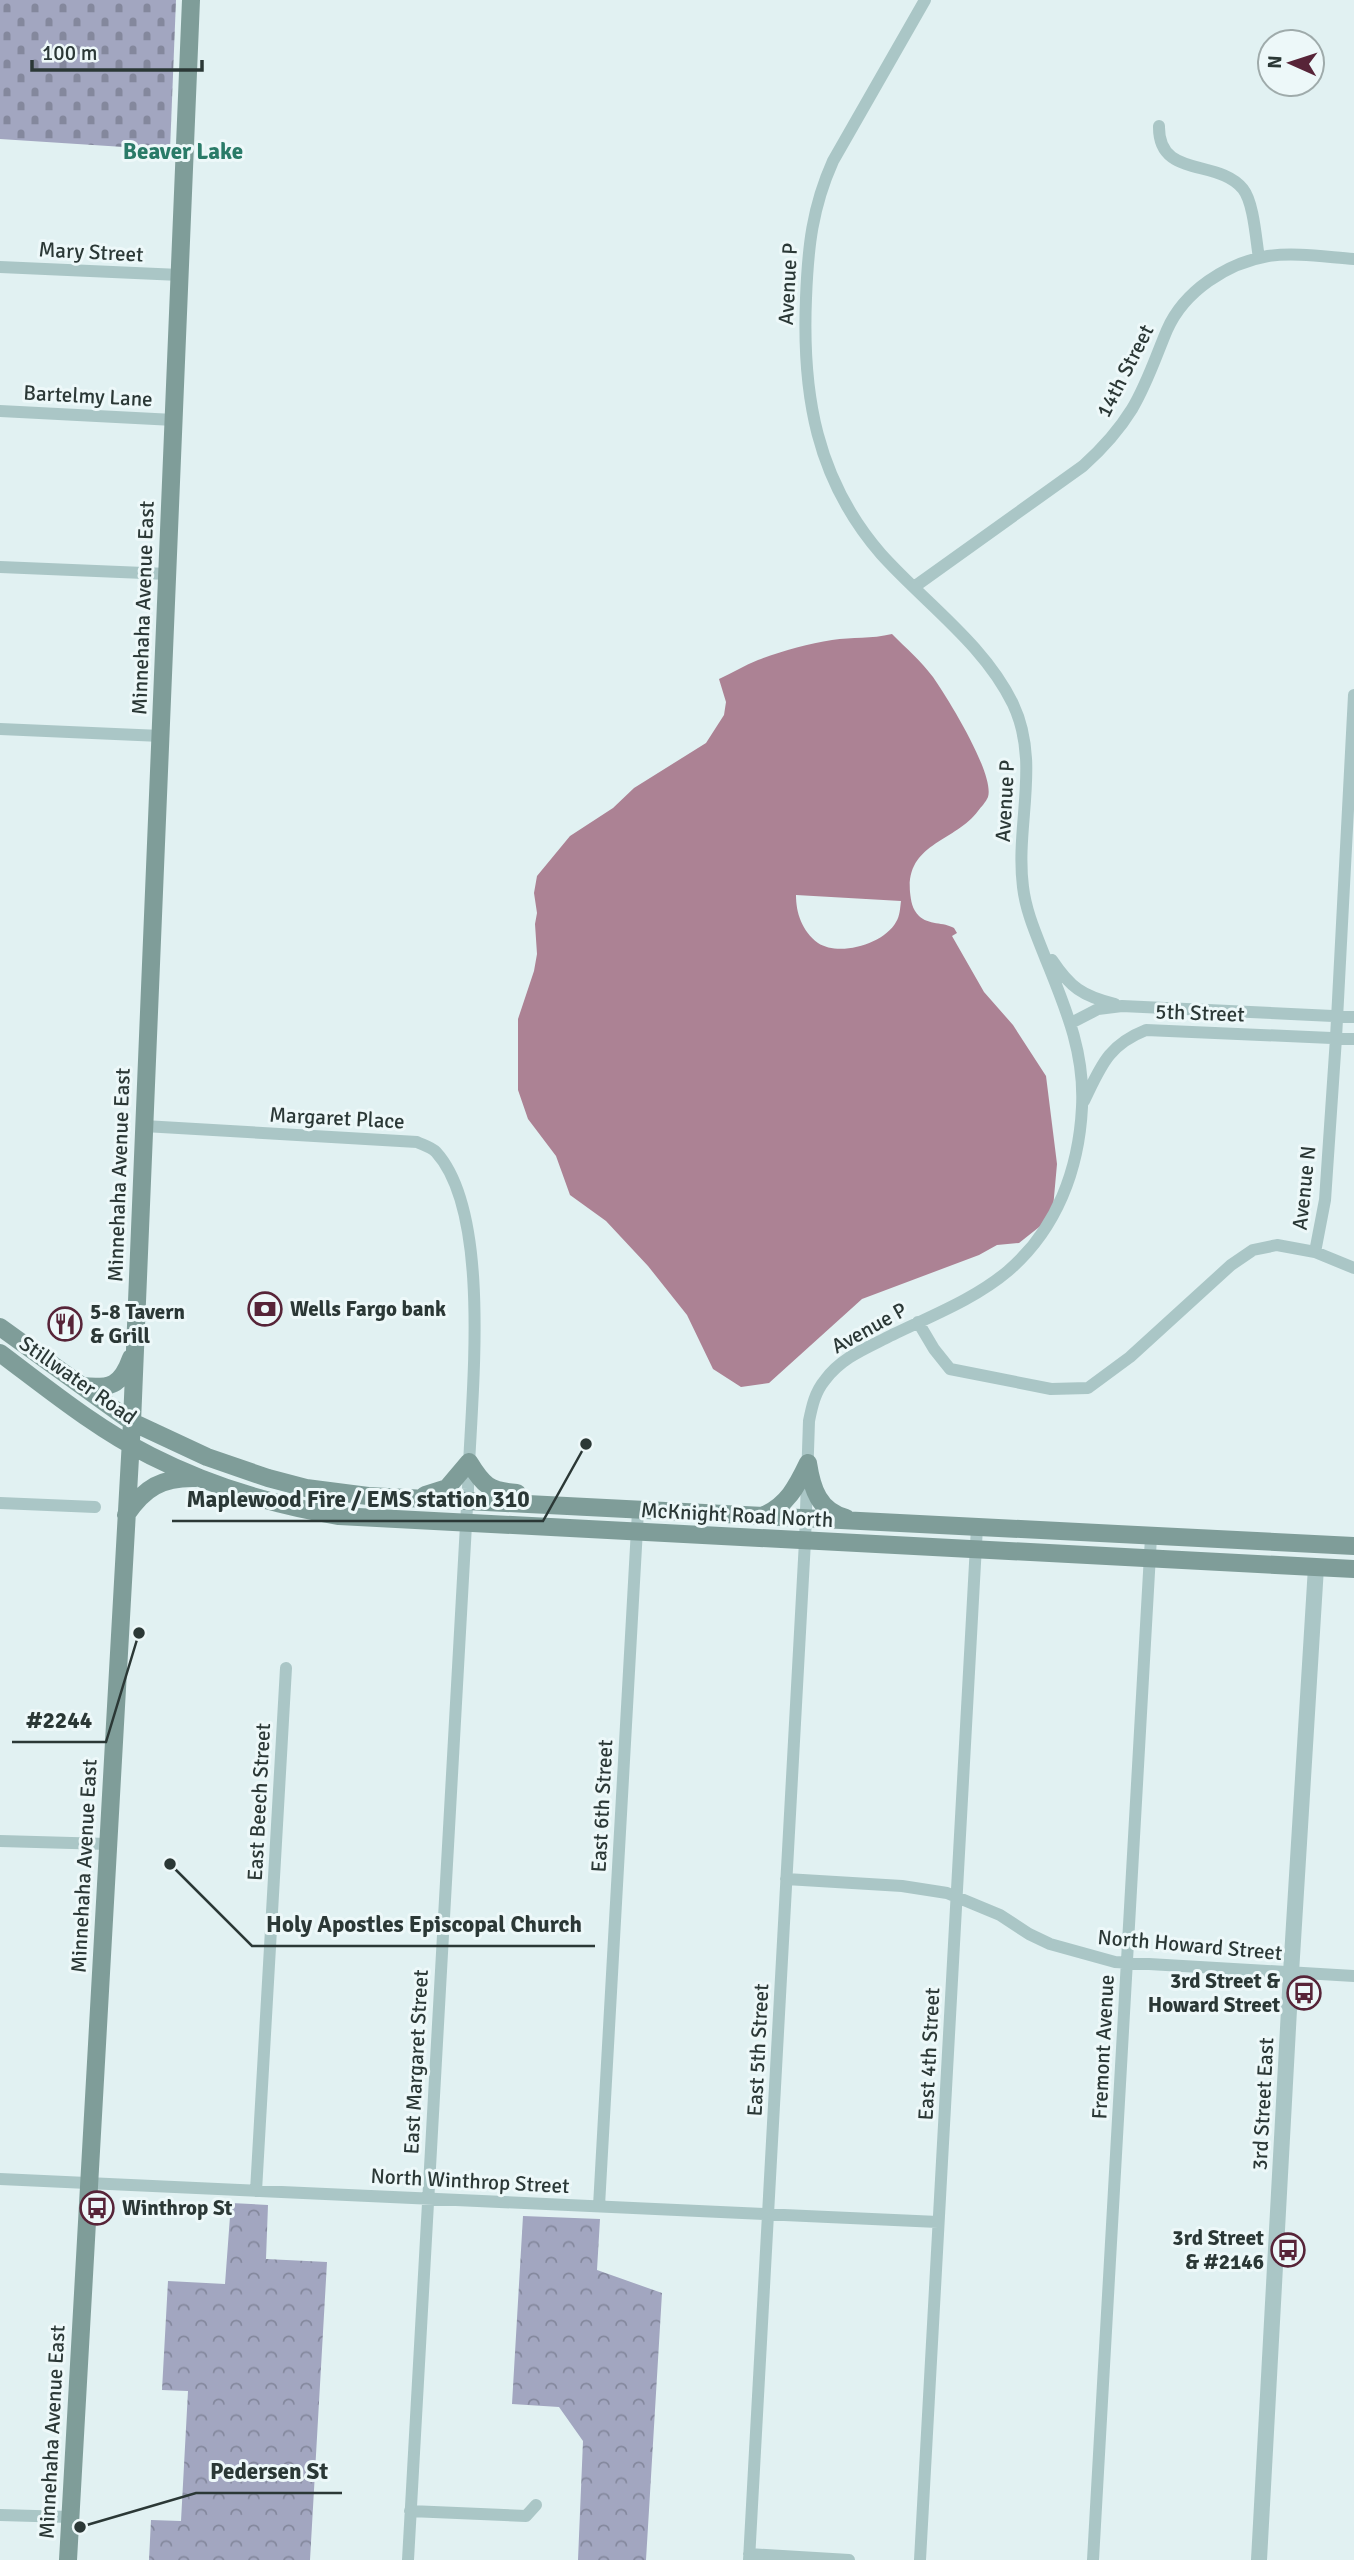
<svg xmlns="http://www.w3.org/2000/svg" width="1354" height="2560" viewBox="0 0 1354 2560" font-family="Signika,sans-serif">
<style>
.forest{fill:url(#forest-crowns)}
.cemetery{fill:url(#cemetery-stones)}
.water{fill:#ac8294;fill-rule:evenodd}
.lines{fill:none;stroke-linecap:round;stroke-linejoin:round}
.minor{stroke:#aac6c6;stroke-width:12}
.tertiary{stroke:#aac6c6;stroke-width:16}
.secondary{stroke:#7f9d99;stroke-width:18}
.labels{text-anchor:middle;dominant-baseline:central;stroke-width:6;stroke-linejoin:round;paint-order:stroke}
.street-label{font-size:21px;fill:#2b3836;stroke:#edf8f9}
.poi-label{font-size:21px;font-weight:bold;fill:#2b3836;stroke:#edf8f9;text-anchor:start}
.neighbourhood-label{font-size:23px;font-weight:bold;fill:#2a7b68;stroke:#edf8f9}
.leader{fill:none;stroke:#2b3836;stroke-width:2.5}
.callout-dot{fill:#2b3836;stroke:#edf8f9;stroke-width:2.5}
.callout-label{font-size:23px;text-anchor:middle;font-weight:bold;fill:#2b3836;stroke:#edf8f9;stroke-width:6;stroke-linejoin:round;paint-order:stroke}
</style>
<defs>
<pattern id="forest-crowns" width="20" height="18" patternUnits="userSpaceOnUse" patternTransform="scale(1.75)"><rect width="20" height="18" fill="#a2a6c0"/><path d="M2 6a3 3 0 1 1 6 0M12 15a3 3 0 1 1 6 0" fill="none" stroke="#84889d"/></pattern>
<pattern id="cemetery-stones" width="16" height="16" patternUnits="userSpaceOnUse" patternTransform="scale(1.75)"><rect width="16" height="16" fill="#a2a6c0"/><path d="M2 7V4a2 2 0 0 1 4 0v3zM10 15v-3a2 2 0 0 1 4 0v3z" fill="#84889d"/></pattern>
</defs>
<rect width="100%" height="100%" fill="#e1f1f2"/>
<path class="forest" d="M 231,2203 L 268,2205 L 266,2259 L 327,2262 L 310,2560 L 149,2560 L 151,2520 L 181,2521 L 188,2391 L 162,2390 L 168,2281 L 225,2284 Z
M 523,2216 L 600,2219 L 597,2270 L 662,2293 L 646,2560 L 578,2560 L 583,2441 L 559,2407 L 512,2404 Z"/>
<path class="cemetery" d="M 0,0 L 176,0 L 170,150 L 0,139 Z"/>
<path class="water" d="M 892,634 C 906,648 921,661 933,677 C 947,697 995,774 988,797 C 986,802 981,807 978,811 C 955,842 906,843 910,892 C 911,901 912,909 919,916 C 928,925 944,922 954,928 L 957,933 L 952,936 L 984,992 L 1013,1025 L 1046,1076 L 1057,1164 L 1053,1208 L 1048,1220 L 1019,1243 L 997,1245 L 979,1255 L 862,1299 L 769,1383 L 741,1387 L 713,1369 L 687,1315 L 648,1266 L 606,1221 L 570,1195 L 556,1156 L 528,1119 L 518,1090 L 518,1019 L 534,971 L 537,954 L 535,924 L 537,913 L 534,893 L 537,876 L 570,836 L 613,808 L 634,788 L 706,743 L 724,715 L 726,702 L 719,679 C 732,673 745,665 758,660 C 781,651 808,644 832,640 C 853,637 871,639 892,634 ZM 796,895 L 901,901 C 900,908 900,916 896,922 C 884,944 839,957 818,943 C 802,931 796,913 796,895 Z"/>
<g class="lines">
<path class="minor" d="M 1159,126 C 1158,179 1218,158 1243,189 C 1254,203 1256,241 1259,258
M 0,267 L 180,275
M 0,411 L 174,420
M 0,567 L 168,574
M 914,587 L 1083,466 C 1102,449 1119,430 1132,409 C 1147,384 1156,356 1167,330 C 1184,291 1227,263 1268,256 C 1295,252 1326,257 1354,259
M 0,729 L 161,736
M 1052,960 C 1070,987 1082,996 1115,1004
M 1071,1023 L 1098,1009 L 1122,1006 L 1354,1017
M 1084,1101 C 1101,1066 1108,1045 1146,1030 L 1354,1039
M 144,1126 L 417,1142 C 423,1145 431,1147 436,1152 C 494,1216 470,1405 468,1489 L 408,2560
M 1315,1252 L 1354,1268
M 918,1322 L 934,1349 L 950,1369 L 1051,1389 L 1088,1388 L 1130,1357 L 1231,1265 L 1253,1250 L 1277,1245 L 1315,1252 L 1325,1200 L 1336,1038 L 1354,695
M 0,1503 L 95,1507
M 0,1841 L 108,1844
M 786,1879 L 902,1886 L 947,1893 L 1000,1915 L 1029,1934 L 1050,1944 L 1115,1962 L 1354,1976
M 0,2179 L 938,2222
M 256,2191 L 286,1668
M 599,2206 L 638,1511
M 410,2511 L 526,2516 L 536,2505
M 0,2515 L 70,2517
M 749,2554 L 849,2560
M 749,2560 L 805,1541 L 809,1421 C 812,1406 815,1392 825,1380 C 842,1357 867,1348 892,1335 C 931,1316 975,1299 1008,1271 C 1057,1229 1079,1169 1082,1107 C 1085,1052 1065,1007 1045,957 C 1036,934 1026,912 1023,887 C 1015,825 1041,763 1013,704 C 984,644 925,603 881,554 C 816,479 802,394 806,298 C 808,247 812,208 833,161 L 925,0
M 920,2560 L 977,1527
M 1093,2560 L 1151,1537"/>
<path class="tertiary" d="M 1259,2560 L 1291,1973 L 1316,1567"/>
<path class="secondary" d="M 0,1327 L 132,1422 L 207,1457 L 268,1478 L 306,1488 L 368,1496 L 1354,1546
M 0,1353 C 48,1389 97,1429 151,1456 C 210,1486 273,1505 339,1516 L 1354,1569
M 82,1386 C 110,1389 121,1386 131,1358
M 808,1463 C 812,1489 819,1511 846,1518
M 425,1495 L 447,1488 L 469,1462 C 483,1485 489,1491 517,1493
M 126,1515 C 144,1488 162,1477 196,1478
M 762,1516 C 787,1506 797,1486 808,1463
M 68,2560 L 132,1422 L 191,0"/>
</g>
<defs>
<symbol id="bank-ring" viewBox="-11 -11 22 22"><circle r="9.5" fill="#edf8f9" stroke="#572438" stroke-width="1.5"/><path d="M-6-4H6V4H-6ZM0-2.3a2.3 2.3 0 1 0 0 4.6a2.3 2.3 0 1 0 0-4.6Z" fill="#572438"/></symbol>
<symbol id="restaurant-ring" viewBox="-11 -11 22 22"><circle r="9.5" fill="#edf8f9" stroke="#572438" stroke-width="1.5"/><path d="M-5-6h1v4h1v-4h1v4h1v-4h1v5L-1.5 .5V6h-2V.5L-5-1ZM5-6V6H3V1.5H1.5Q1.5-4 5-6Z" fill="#572438"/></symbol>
<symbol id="bus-ring" viewBox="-11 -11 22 22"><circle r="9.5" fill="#edf8f9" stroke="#572438" stroke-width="1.5"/><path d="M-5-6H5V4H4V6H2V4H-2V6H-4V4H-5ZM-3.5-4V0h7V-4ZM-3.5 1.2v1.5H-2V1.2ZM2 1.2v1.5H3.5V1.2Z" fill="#572438"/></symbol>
</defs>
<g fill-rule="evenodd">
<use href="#bank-ring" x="246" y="1290" width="38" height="38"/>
<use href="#restaurant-ring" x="46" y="1305" width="38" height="38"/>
<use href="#bus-ring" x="1285" y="1974" width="38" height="38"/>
<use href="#bus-ring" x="78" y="2189" width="38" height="38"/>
<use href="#bus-ring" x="1269" y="2231" width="38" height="38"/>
</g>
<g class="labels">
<g class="street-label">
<text transform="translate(91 252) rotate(3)">Mary Street</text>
<text transform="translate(788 284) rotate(-87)">Avenue P</text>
<text transform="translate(1125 371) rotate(-63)">14th Street</text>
<text transform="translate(88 396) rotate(3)">Bartelmy Lane</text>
<text transform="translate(143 608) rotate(-88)">Minnehaha Avenue East</text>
<text transform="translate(1005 801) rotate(-87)">Avenue P</text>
<text transform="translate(1200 1013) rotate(2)">5th Street</text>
<text transform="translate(337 1118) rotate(3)">Margaret Place</text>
<text transform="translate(119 1175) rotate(-88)">Minnehaha Avenue East</text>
<text transform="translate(1304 1188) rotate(-84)">Avenue N</text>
<text transform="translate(869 1328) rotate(-29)">Avenue P</text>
<text transform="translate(78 1380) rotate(35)">Stillwater Road</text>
<text transform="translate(737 1515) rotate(3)">McKnight Road North</text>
<text transform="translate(259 1802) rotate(-87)">East Beech Street</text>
<text transform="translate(602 1806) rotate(-87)">East 6th Street</text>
<text transform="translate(84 1866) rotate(-87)">Minnehaha Avenue East</text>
<text transform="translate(1190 1945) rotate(5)">North Howard Street</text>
<text transform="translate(1103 2047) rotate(-87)">Fremont Avenue</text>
<text transform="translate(758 2050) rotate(-87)">East 5th Street</text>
<text transform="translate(929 2054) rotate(-87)">East 4th Street</text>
<text transform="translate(416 2062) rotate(-87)">East Margaret Street</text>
<text transform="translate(1263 2104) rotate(-87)">3rd Street East</text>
<text transform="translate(470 2181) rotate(3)">North Winthrop Street</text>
<text transform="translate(52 2432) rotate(-87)">Minnehaha Avenue East</text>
</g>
<g class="poi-label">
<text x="290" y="1309">Wells Fargo bank</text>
<text x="90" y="1312">5-8 Tavern<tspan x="90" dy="24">&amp; Grill</tspan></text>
<text x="1280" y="1981" text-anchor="end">3rd Street &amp;<tspan x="1280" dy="24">Howard Street</tspan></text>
<text x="122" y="2208">Winthrop St</text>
<text x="1264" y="2238" text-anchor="end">3rd Street<tspan x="1264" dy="24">&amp; #2146</tspan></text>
</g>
<g class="neighbourhood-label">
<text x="183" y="151">Beaver Lake</text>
</g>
</g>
<path class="leader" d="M586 1444L543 1521H172M139 1633L106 1742H12M170 1864L252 1946H595M80 2527L196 2493H342"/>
<g class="callout-dot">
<circle cx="586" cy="1444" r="7"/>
<circle cx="139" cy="1633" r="7"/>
<circle cx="170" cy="1864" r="7"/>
<circle cx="80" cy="2527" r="7"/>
</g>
<g class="callout-label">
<text x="358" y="1507">Maplewood Fire / EMS station 310</text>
<text x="59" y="1728">#2244</text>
<text x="424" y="1932">Holy Apostles Episcopal Church</text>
<text x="269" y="2479">Pedersen St</text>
</g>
<g transform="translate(1291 63) rotate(273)"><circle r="33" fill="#edf8f9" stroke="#9fabab" stroke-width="2"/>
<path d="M0-5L12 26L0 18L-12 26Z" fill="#572438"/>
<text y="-10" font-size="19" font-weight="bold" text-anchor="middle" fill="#2b3836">N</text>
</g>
<path d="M32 60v10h170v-10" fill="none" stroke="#2b3836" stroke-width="3.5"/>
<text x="42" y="60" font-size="21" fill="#2b3836" stroke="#edf8f9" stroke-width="5" paint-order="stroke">100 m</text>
</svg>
